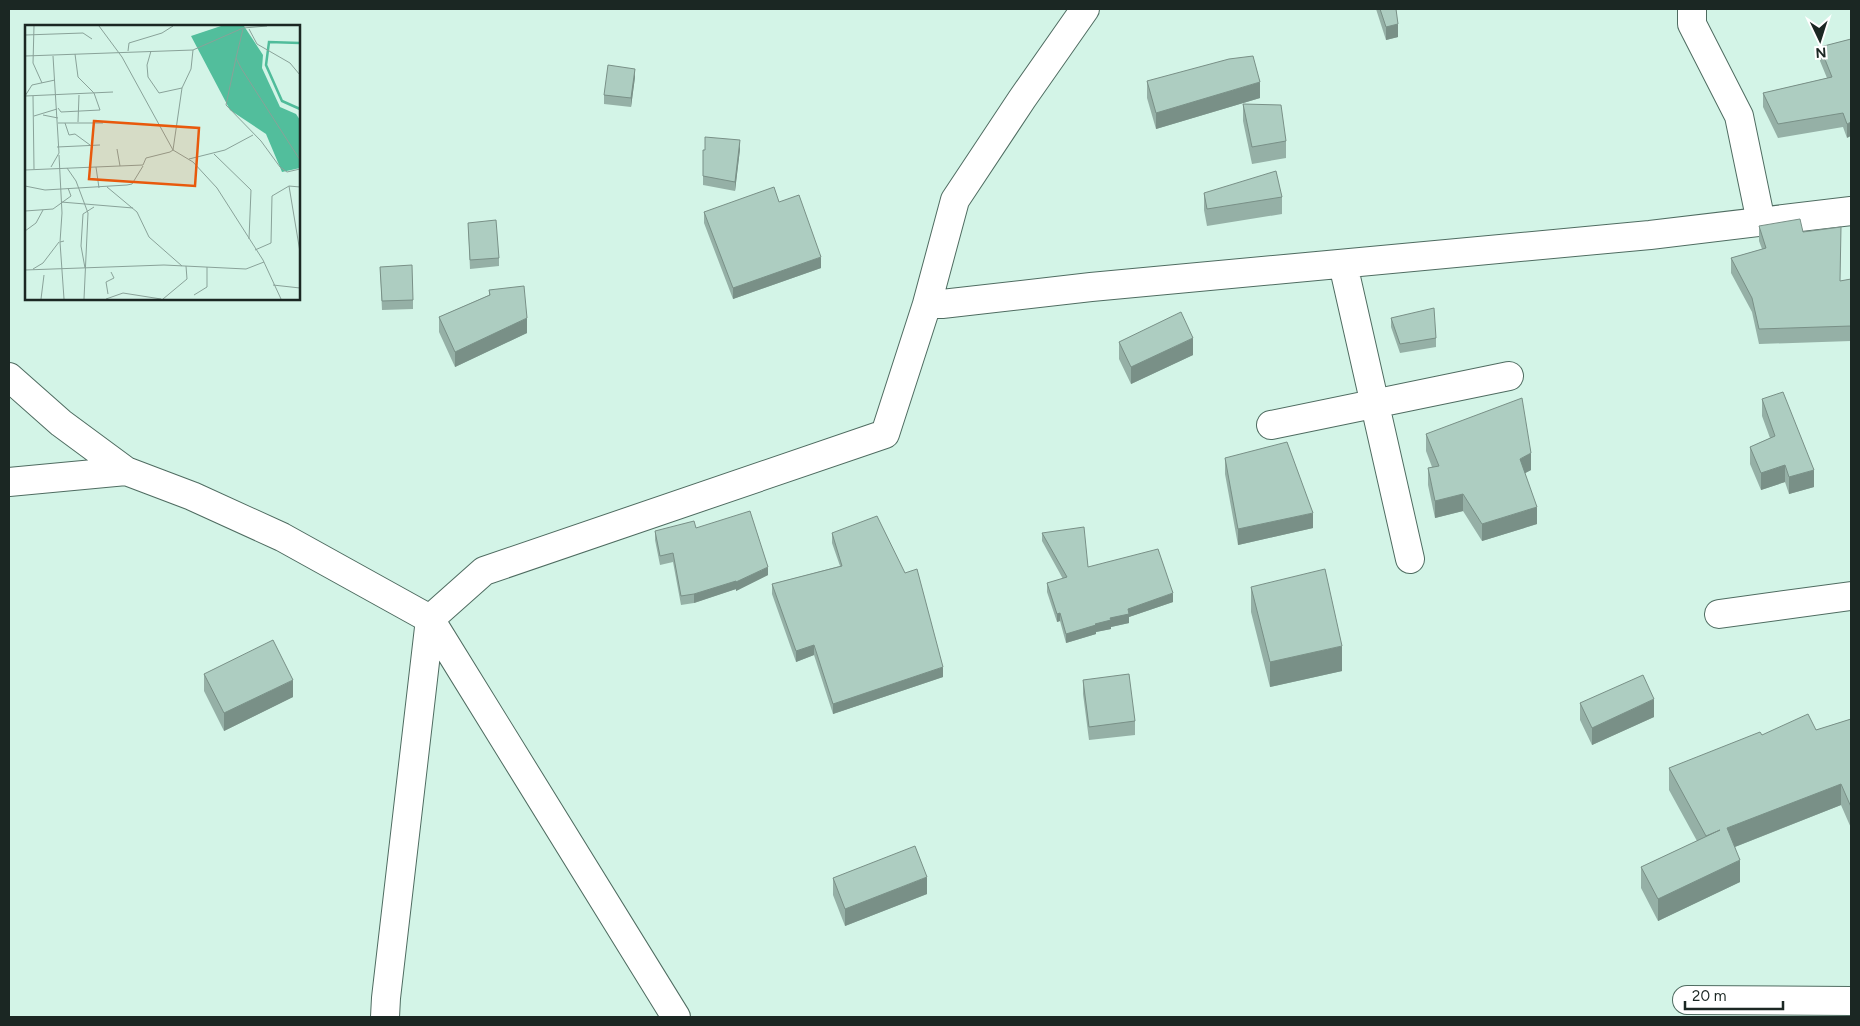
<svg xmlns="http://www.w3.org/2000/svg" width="1860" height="1026" viewBox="0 0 1860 1026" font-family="Figtree,sans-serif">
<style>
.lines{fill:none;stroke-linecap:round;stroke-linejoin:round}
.minor-casing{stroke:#4f6c61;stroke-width:30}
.minor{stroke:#fff;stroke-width:28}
.wall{fill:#95b0a6}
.shaded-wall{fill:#799087}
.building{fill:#adcdc1;stroke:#799087}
.inset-river{fill:none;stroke:#50bc9b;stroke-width:2.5}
.inset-road{fill:none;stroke:#89a299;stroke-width:1}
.view{fill:#e8590c;fill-opacity:0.15;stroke:#e8590c;stroke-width:2.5}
.inset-edge{fill:none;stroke:#1b2723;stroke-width:2.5}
</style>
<rect width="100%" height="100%" fill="#d3f4e7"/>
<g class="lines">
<defs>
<path id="minor" d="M 1692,9 L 1692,24 L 1739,116 L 1761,222
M 1343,264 L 1410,559
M 927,304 L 955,200 L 1022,99 L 1085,9
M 9,377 L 61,423 L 126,471 L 192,496 L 282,537 L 430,619 L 676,1017
M 1271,425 L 1509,376
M 9,482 L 126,471
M 1719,614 L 1851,596
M 1687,1000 L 1851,1001
M 385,1017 L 386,998 L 430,619 L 484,571 L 885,434 L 927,304 L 942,304 L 1091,287 L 1650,235 L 1851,211"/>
</defs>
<use href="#minor" class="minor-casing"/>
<use href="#minor" class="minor"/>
</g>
<path class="wall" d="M 1376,9 L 1412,9 L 1396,10 L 1398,37 L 1386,40 Z
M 1851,39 L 1847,138 L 1843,127 L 1778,138 L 1763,107 L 1763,93 L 1827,78 L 1820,61 L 1820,47 Z
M 635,77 L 631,107 L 604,104 L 604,95 Z
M 1147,81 L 1260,98 L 1156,129 L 1147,98 Z
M 1243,104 L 1286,141 L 1286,158 L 1252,164 L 1243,121 Z
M 740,149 L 735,191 L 703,185 L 703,150 Z
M 1204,193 L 1282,197 L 1282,214 L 1207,226 L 1204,210 Z
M 779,202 L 821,268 L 733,299 L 704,223 L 704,212 Z
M 468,223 L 499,258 L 499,266 L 470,269 Z
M 1759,226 L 1803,232 L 1840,281 L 1851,279 L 1851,341 L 1759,344 L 1752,312 L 1731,273 L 1731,258 L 1762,249 L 1759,241 Z
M 380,267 L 413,300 L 413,309 L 382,310 Z
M 489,290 L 527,333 L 455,367 L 439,332 L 439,317 L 489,295 Z
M 1391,318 L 1436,338 L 1436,347 L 1400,353 L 1391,327 Z
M 1119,342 L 1193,355 L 1131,384 L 1119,359 Z
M 1762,399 L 1814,487 L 1789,494 L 1785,482 L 1761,490 L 1750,464 L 1750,447 L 1770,438 L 1762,416 Z
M 1426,434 L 1531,470 L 1525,473 L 1537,524 L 1482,541 L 1463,511 L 1435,518 L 1428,485 L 1428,468 L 1432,467 L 1426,451 Z
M 1225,458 L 1313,528 L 1238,545 L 1225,474 Z
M 655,531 L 768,575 L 736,591 L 736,589 L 694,603 L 681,605 L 673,562 L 660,565 L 655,540 Z
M 832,533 L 943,677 L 833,714 L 814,655 L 796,662 L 772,594 L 772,584 L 840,566 L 832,543 Z
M 1042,533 L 1088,567 L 1173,602 L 1129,617 L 1129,623 L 1111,627 L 1111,629 L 1096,632 L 1096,634 L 1066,643 L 1060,621 L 1057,622 L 1047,592 L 1047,583 L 1063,579 L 1042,541 Z
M 1251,587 L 1342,671 L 1270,687 L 1251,612 Z
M 204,674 L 293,697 L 224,731 L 204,691 Z
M 1083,680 L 1135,721 L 1135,735 L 1089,740 L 1083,694 Z
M 1580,703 L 1654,717 L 1592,745 L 1580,720 Z
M 1851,719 L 1851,828 L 1841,805 L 1735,847 L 1740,882 L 1658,921 L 1641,888 L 1641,867 L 1697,841 L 1669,790 L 1669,768 L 1762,735 L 1816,730 Z
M 833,878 L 927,894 L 845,926 L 833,895 Z"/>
<path class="shaded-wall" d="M 1398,24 L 1398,37 L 1386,40 L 1386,27 Z
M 635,69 L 635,77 L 631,107 L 631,98 Z
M 1260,82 L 1260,98 L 1156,129 L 1156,113 Z
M 1851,122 L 1851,136 L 1847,138 L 1847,124 Z
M 740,140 L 740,149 L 735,191 L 735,182 Z
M 821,257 L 821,268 L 733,299 L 733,288 Z
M 527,318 L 527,333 L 455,367 L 455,352 Z
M 1193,338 L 1193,355 L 1131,384 L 1131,367 Z
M 1531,453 L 1531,470 L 1520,476 L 1520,459 Z
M 1785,465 L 1785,482 L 1761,490 L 1761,473 Z
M 1814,470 L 1814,487 L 1789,494 L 1789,477 Z
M 1463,494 L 1463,511 L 1435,518 L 1435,501 Z
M 1537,507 L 1537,524 L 1482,541 L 1482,524 Z
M 1313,513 L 1313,528 L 1238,545 L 1238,529 Z
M 768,567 L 768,575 L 736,591 L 736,582 Z
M 736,581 L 736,589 L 694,603 L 694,594 Z
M 1173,593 L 1173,602 L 1129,617 L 1129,623 L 1111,627 L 1111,629 L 1096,632 L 1096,634 L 1066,643 L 1066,634 L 1110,618 L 1128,609 Z
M 1060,613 L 1060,621 L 1057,622 L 1057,614 Z
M 814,645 L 814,655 L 796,662 L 796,651 Z
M 1342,646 L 1342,671 L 1270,687 L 1270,662 Z
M 943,667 L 943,677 L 833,714 L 833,704 Z
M 293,680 L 293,697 L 224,731 L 224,713 Z
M 1654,699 L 1654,717 L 1592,745 L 1592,728 Z
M 1841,784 L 1841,805 L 1727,850 L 1727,828 Z
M 1740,860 L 1740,882 L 1658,921 L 1658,899 Z
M 927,877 L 927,894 L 845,926 L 845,909 Z"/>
<path class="building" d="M 1380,9 L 1396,9 L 1398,24 L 1386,27 Z
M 1851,39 L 1851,122 L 1847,124 L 1843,113 L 1778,124 L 1763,93 L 1832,77 L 1820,47 Z
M 1253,56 L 1260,82 L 1156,113 L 1147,81 L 1229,59 Z
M 608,65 L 635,69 L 631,98 L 604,95 Z
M 1243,104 L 1281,105 L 1286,141 L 1252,147 Z
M 705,137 L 740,140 L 735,182 L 703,176 L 703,150 L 705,150 Z
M 1276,171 L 1282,197 L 1207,209 L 1204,193 Z
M 774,187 L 779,202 L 799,195 L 821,257 L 733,288 L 704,212 Z
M 1800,219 L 1803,232 L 1841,227 L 1840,281 L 1851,279 L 1851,326 L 1759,329 L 1752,298 L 1731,258 L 1766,248 L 1759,226 Z
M 496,220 L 499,258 L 470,260 L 468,223 Z
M 412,265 L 413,300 L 382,301 L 380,267 Z
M 524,286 L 527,318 L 455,352 L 439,317 L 490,295 L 489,290 Z
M 1434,308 L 1436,338 L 1400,344 L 1391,318 Z
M 1181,312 L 1193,338 L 1131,367 L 1119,342 Z
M 1783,392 L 1814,470 L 1789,477 L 1785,465 L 1761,473 L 1750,447 L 1775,436 L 1762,399 Z
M 1522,398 L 1531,453 L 1520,459 L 1537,507 L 1482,524 L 1463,494 L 1435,501 L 1428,468 L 1439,466 L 1426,434 Z
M 1287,442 L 1313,513 L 1238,529 L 1225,458 Z
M 750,511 L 768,567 L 736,582 L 736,581 L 694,594 L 681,596 L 673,553 L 660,556 L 655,531 L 694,521 L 696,528 Z
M 877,516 L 905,573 L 917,569 L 943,667 L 833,704 L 814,645 L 796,651 L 772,584 L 842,566 L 832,533 Z
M 1084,527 L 1088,567 L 1158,549 L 1173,593 L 1128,609 L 1129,614 L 1110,618 L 1111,620 L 1095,624 L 1096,625 L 1066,634 L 1060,613 L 1057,614 L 1047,583 L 1067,577 L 1042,533 Z
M 1325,569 L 1342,646 L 1270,662 L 1251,587 Z
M 273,640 L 293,680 L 224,713 L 204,674 Z
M 1129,674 L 1135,721 L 1089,727 L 1083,680 Z
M 1643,675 L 1654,699 L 1592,728 L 1580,703 Z
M 1808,714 L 1816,730 L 1851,719 L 1851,807 L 1841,784 L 1727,828 L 1740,860 L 1658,899 L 1641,867 L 1720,830 L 1706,836 L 1669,768 L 1760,732 L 1762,735 Z
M 915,846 L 927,877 L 845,909 L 833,878 Z"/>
<g transform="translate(25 25)">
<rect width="275" height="275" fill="#d3f4e7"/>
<path d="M 196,1 L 219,1 L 238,30 L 237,43 L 255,82 L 271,89 L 275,95 L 275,143 L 257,147 L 241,109 L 205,85 L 166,11 Z" fill="#52be9c"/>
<path class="inset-river" d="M 275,18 L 244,17 L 241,40 L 257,76 L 275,84"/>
<path class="inset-road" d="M 9,1 L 8,38 L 17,58M 74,1 L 97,32 L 148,125 L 168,137 L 192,163 L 238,235 L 256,274M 218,4 L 211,33 L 216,43 L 275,135M 224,4 L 232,19 L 265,38 L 275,50M 0,10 L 58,8 L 67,14M 103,26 L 104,18 L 137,8 L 148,1M 126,26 L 122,40 L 123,52 L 134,68 L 157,63M 0,31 L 168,25 L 218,3 L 242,1M 211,33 L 201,80 L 236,116 L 255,142 L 262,147 L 275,144M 0,71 L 88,67M 0,71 L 7,60 L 30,55M 8,71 L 9,144M 33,83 L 36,87 L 75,85 L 69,68 L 53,52 L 50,29M 18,90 L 33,93M 9,91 L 32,84M 53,97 L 54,70M 33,98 L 78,98M 40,98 L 44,110 L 50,109 L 65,120M 32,122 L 75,120M 92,124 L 95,141M 189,129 L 226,165 L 224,214M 34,130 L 37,188 L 35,217 L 39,216M 164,134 L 200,125 L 228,110M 26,142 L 34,128 L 28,31M 71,142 L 74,163M 42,143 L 51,156 L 63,188 L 59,274M 0,145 L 118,140 L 121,133 L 145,127 L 148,125 L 157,63 L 166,44 L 168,25M 0,161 L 20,165 L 102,160 L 107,159 L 118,141M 264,161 L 275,227M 82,162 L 112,187 L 124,212 L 157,241M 36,177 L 108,183M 0,186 L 28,184 L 46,171 L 43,163M 0,206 L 11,198 L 18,185M 35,217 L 39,274M 230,225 L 246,218 L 247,171 L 264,161 L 275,162M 60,243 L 56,221 L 58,189 L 69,182M 8,244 L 18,238 L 34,217M 0,245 L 139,240 L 221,244 L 239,237M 248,260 L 275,263M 83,269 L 81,257 L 89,253 L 86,247M 169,270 L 182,262 L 182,242M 16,274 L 19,250M 81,274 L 98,268 L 136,274M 138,274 L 162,254 L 161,241"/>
<path class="view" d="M 69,96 L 174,103 L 170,161 L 64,154 Z"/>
<rect width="275" height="275" class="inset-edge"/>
</g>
<rect width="1860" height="1026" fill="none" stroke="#1b2723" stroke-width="20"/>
<g transform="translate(1820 40) rotate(176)" stroke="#ffffff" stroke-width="4" paint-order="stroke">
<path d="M0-4L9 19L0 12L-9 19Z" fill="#1b2723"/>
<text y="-8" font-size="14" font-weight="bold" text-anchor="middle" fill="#1b2723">N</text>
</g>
<path d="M1685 1001v8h98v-8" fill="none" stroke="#1b2723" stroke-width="2.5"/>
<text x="1692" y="1001" font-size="15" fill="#1b2723" stroke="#ffffff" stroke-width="4" paint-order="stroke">20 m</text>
</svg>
